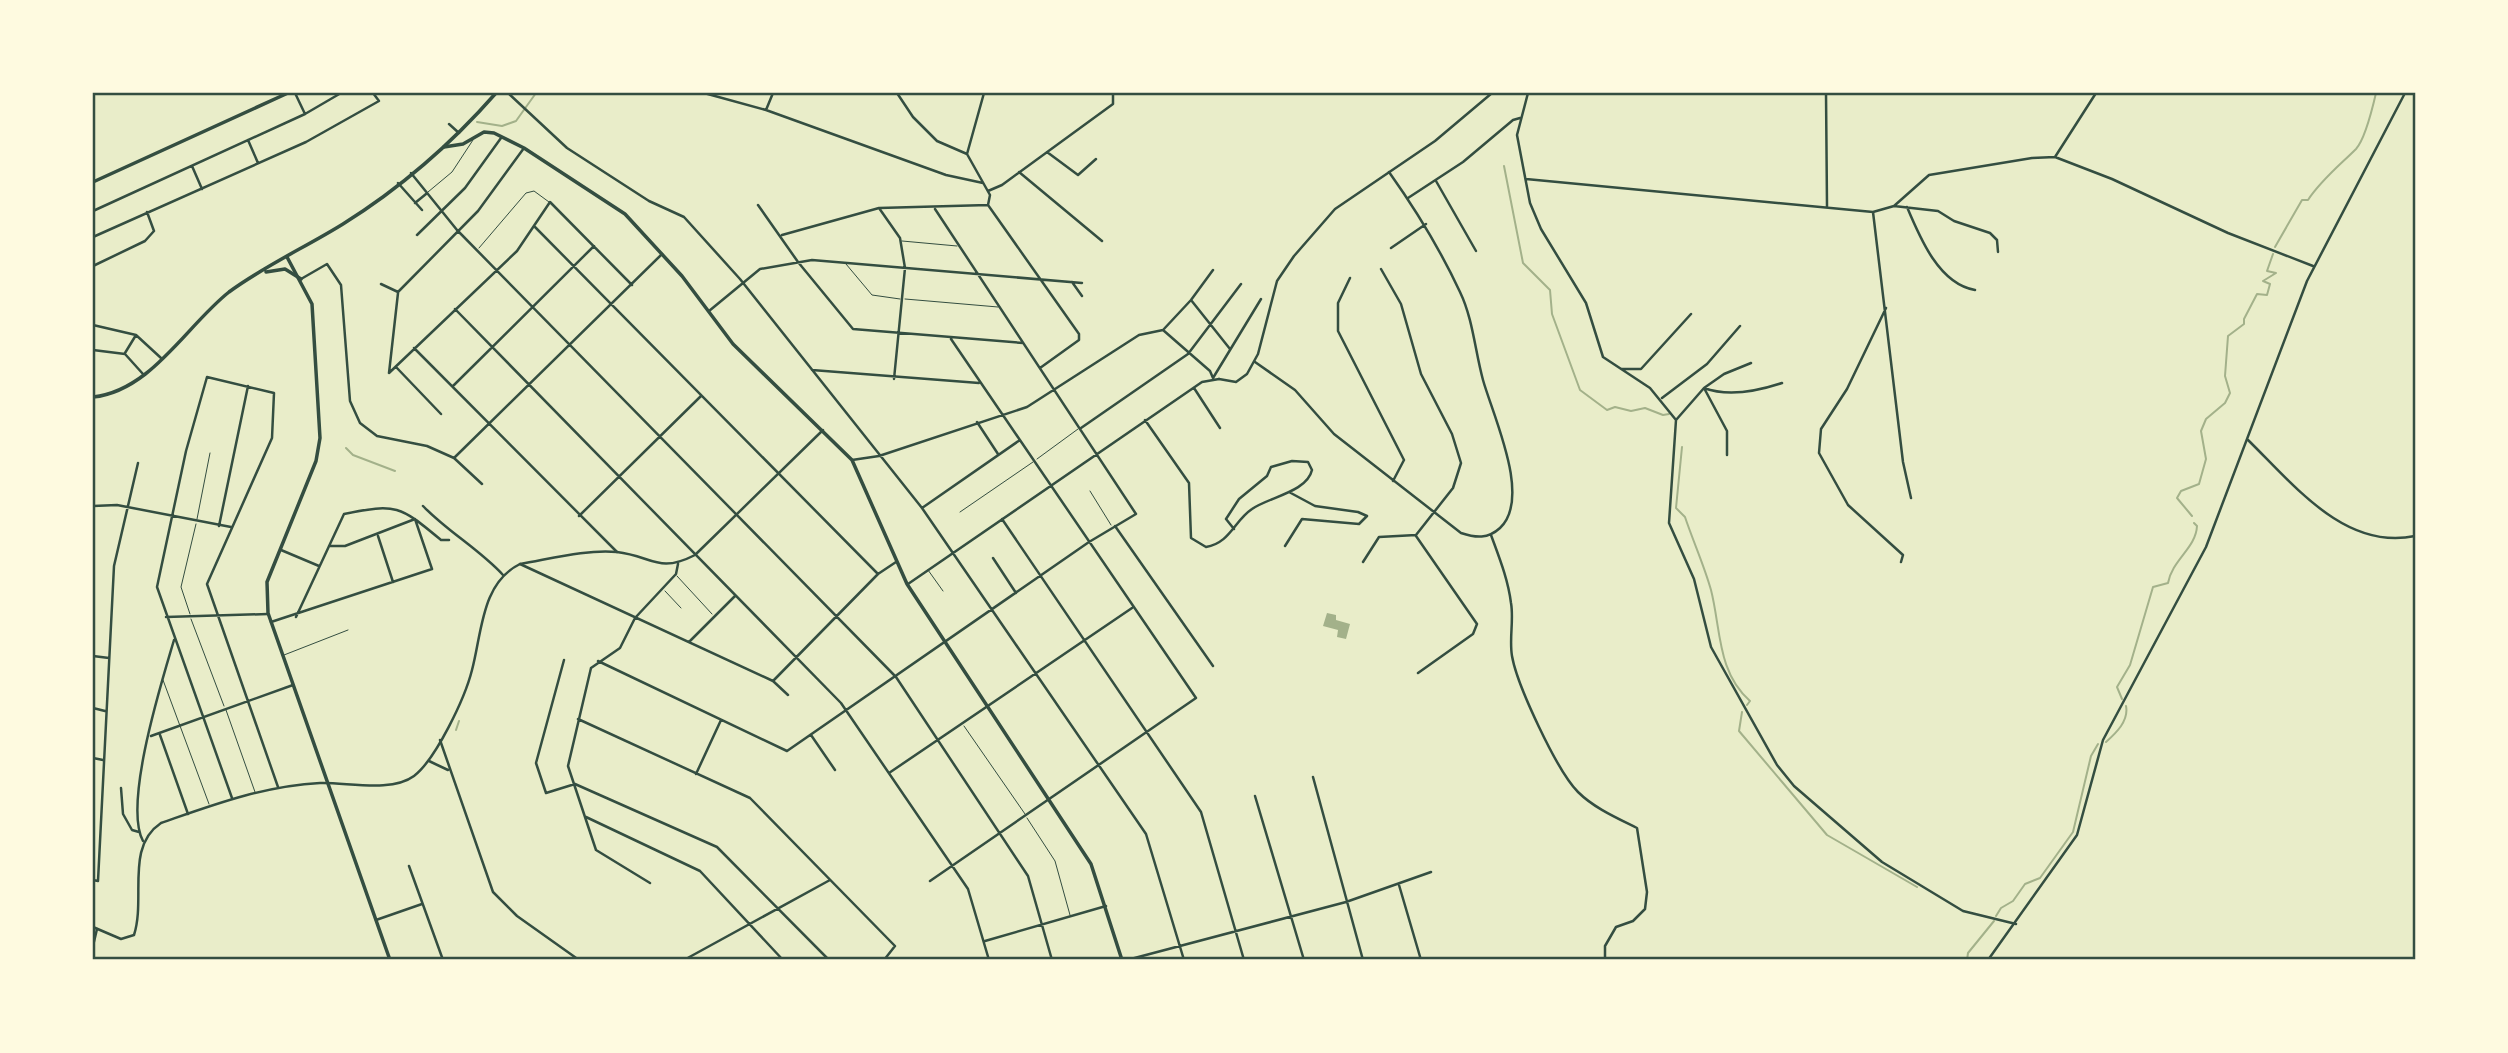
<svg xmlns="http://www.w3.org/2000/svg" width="2508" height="1053" viewBox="0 0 2508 1053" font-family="'Work Sans',sans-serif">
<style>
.water{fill:#a3b18a}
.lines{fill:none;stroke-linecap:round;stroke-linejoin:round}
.stream{stroke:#a3b18a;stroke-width:2}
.service{stroke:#344e41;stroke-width:1}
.minor{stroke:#344e41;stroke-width:2.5}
.tertiary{stroke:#344e41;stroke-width:2.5}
.secondary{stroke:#344e41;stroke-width:3.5}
.primary{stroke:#344e41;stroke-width:3.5}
.neatline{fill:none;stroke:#344e41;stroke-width:2.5}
</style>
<rect width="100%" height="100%" fill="#e9edc9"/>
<path class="water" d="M 1327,613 L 1336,615 L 1336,620 L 1350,624 L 1346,639 L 1337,637 L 1338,630 L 1323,626 Z"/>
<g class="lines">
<path class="stream" d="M 477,122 L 502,126 L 516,121 L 536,93
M 1504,166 L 1523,263 L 1550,290 L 1552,314 L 1580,390 L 1607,410 L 1615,407 L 1631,411 L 1645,408 L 1663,415 L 1669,414
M 2275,247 L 2302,200 L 2308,200 C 2321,180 2340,165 2356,149 C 2365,139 2373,106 2376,93
M 1682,447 L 1676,508 L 1685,517 C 1693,541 1704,565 1711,590 C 1721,629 1717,672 1750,701 L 1747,705
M 346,448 L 353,455 L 395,471
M 2192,516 L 2177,498 L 2181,491 L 2199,484 L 2206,459 L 2201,431 L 2206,419 L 2225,403 L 2230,393 L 2225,376 L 2228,336 L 2244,324 L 2244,319 L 2257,294 L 2267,295 L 2270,284 L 2263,281 L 2276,273 L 2267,271 L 2273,254
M 2122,699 L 2117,687 L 2130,665 L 2153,587 L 2168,583 C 2172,560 2196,548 2197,526 L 2194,523
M 1742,712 L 1739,731 L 1827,835 L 1917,887
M 456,730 L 459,721
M 2106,742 C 2116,733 2129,721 2126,706
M 1996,916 L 2001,908 L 2013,901 L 2025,884 L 2040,878 L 2073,832 L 2091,756 L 2098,744
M 1967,960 L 1968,953 L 1994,921"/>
<path class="service" d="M 2408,93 L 2415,95
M 428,192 L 452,172 L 473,140
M 902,241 L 957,246
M 479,248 L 526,193 L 534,191 L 549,202
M 846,264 L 872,295 L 900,299
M 905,299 L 998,307
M 1037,459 L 1078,429
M 1090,491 L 1111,525
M 960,512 L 1033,462
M 197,519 L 210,453
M 928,570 L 943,591
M 677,576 L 712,614
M 665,591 L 681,608
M 190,614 L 181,587 L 196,524
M 191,619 L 224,706
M 284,655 L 348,630
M 163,680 L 209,804
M 226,710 L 255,792
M 964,726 L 1025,814
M 1027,818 L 1055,861 L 1070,915"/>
<path class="minor" d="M 295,93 L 305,114
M 508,93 L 567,148 L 649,201 L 684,217 L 740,279 L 922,508 L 1146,834 L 1184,960
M 704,93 L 766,110 L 946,175 L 983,183
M 897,93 L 913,117 L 937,141 L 967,154 L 990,195 L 988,205
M 1528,93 L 1517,135 L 1530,203 L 1541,229 L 1586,303 L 1603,357 L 1650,388 L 1676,420 L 1669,523 L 1694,579 L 1711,647 L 1777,765 L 1794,786 L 1882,862 L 1963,911 L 2016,924
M 1826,93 L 1827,206
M 766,110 L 773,93
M 449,124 L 459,133
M 248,140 L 258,163
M 1047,152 L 1078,175 L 1096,159
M 967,154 L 984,93
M 2055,157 L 2096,93
M 192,166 L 202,189
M 1019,172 L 1102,241
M 411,173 L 457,230 L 896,677 L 1028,876 L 1052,960
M 1526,179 L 1873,212 L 1894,206 L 1929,175 L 2032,158 L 2055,157 L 2112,179 L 2228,233 L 2313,266
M 1436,181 L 1476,251
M 398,183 L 422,210
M 988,191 L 1002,185 L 1113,104 L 1113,93
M 1408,198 L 1463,162 L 1513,120 L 1520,118
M 415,203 L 426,194
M 758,205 L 798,262 L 853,329 L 1023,343
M 988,205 L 1079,334 L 1079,340 L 1040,368
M 1894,206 L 1938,211 L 1954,221 L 1990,233 L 1997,240 L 1998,252
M 1907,207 C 1920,238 1939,284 1975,290
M 879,208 L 900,238 L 905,268 L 894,379
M 93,211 L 305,114 L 341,93
M 1873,212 L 1903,462 L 1911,498
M 534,226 L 878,574
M 417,235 L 465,188 L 501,138
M 782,235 L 879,208 L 988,205
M 93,237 L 306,142 L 379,101 L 373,93
M 1391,248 L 1426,224
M 93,266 L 145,241 L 154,231 L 147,212
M 1350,278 L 1338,303 L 1338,331 L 1404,460 L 1393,481
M 301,279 L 327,264 L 341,285 L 350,401 L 360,423 L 377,436 L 427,446 L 454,458 L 482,484
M 1072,282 L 1082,296
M 381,284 L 398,292
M 398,292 L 478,211 L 524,148
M 1191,300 L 1230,349
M 1886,308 L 1847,389 L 1821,429 L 1819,453 L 1848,505 L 1903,555 L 1901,562
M 455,309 L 841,703 L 968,889 L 989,960
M 709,311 L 760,269 L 812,260 L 1082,283
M 93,325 L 136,335 L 161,358
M 1163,330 L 1210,371 L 1213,378
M 414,348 L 617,552
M 93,350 L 125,354 L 143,374
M 125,353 L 136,335
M 1255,362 L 1295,390 L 1334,434 L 1461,533 C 1476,538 1488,539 1500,528 C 1532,498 1493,416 1483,380 C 1475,351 1473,319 1460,292 C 1440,249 1416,210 1389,172
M 396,367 L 441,414
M 1622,369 L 1641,369 L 1691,314
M 812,370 L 979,383
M 389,373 L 517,251 L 550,202 L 632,285
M 389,373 L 398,293
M 1213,378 L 1261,299
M 453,386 L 594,246
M 1194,388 L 1220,428
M 1662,398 L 1707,364 L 1740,326
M 1145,420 L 1189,483 L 1191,538 L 1206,547 C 1230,543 1234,521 1252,509 C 1269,497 1307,492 1312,470 L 1308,462 L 1292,461 L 1271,467 L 1267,476 L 1239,499 L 1226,519 L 1234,529
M 1676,420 L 1704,388 C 1728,397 1758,391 1782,383
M 977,422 L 998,454
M 1081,428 L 1188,354 L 1241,284
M 2248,440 C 2293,484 2345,551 2415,536
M 1727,455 L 1727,431 L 1704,388 L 1724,374 L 1751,363
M 454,458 L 662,254
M 852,460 L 879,456 L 1027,407 L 1139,335 L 1163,330 L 1191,300 L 1213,270
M 93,506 L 117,505 L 231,527
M 423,506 C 448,532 479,549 503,575
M 922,508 L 1020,440
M 579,516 L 701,396
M 1002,519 L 1201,812 L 1244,960
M 219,526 L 248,386
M 1115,526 L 1213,666
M 1491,535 C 1499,557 1508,579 1511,603 C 1514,620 1509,639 1512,656 C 1517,685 1557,771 1578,792 C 1594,808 1617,818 1637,828 L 1647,892 L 1645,909 L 1633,921 L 1616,927 L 1605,946 L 1605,960
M 378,536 L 393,582
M 1416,536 L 1477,624 L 1473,634 L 1418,673
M 1285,546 L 1302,519 L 1359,524 L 1367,516 L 1358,512 L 1315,506 L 1289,492
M 281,550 L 319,566
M 993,558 L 1016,593
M 1363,562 L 1379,537 L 1416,535 L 1453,488 L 1461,463 L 1452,434 L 1421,374 L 1401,304 L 1381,269
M 520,564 L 773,681 L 788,695
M 908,584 L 1202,382 L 1219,379
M 166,617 L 268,614
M 296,617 L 344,514 C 397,503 400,506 441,540 L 449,540
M 271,622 L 432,569 L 415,519 L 345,546 L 329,546
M 689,642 L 735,596
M 93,656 L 109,658
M 564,660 L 536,763 L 546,793 L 575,784 L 717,847 L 829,960
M 598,661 L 787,751 L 1089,542 L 1136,514 L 935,209
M 773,681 L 878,574 L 896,562
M 93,708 L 105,711
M 578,719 L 750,798 L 895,946 L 884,960
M 160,735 L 188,814
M 811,735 L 835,770
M 151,736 L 293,685
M 440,740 L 493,892 L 517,916 L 579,960
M 93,758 L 103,760
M 429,761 L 448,770
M 889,773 L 1132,608
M 696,774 L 721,720
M 1313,777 L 1363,960
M 121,788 L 123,814 L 132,830 L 139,832
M 1255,796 L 1304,960
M 232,798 L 157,587 L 186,451 L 207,377 L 274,393 L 272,438 L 207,584 L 278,787
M 586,817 L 700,871 L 783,960
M 143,841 C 123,804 162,681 174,640
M 409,866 L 443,960
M 93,880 L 98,881 L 114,566 L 138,463
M 930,881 L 1196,698 L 951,339
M 650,883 L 596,850 L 568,766 L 591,668 L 620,648 L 635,618 L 676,574 L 678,564
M 1399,885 L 1421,960
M 376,920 L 422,904
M 985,941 L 1106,906
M 93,946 L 97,929
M 684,960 L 830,880
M 1127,960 L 1346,902 L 1431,872"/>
<path class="tertiary" d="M 1219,379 L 1236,382 L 1247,374 L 1258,354 L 1277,281 L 1294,256 L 1335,209 L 1435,141 L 1492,93
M 93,927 L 121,939 L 134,935 C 146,898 125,847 161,823 C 213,805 263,786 320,783 C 347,782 391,793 414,776 C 436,759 465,698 472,670 C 482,633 481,583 520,564 C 550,559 587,549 617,552 C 652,556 658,574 695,555 L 823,430
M 1988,960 L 2077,835 L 2103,740 L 2206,547 L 2307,281 L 2405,93"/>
<path class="secondary" d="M 444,147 L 463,144 L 484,132 L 494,133 L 524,148 L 625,214 L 682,276 L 733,344 L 852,460 L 907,584 L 1091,864 L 1122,960
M 93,182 L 288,93
M 287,257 L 312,304 L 320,438 L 316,461 L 267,582 L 268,613 L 390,960"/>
<path class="primary" d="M 266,272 L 285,269 L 301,279
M 93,397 C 151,391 186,326 229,292 C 264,266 306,247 343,224 C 399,189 453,142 496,93"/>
</g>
<rect width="2508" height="1053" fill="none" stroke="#fefae0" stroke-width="189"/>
<rect x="94" y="94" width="2320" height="864" class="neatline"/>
</svg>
